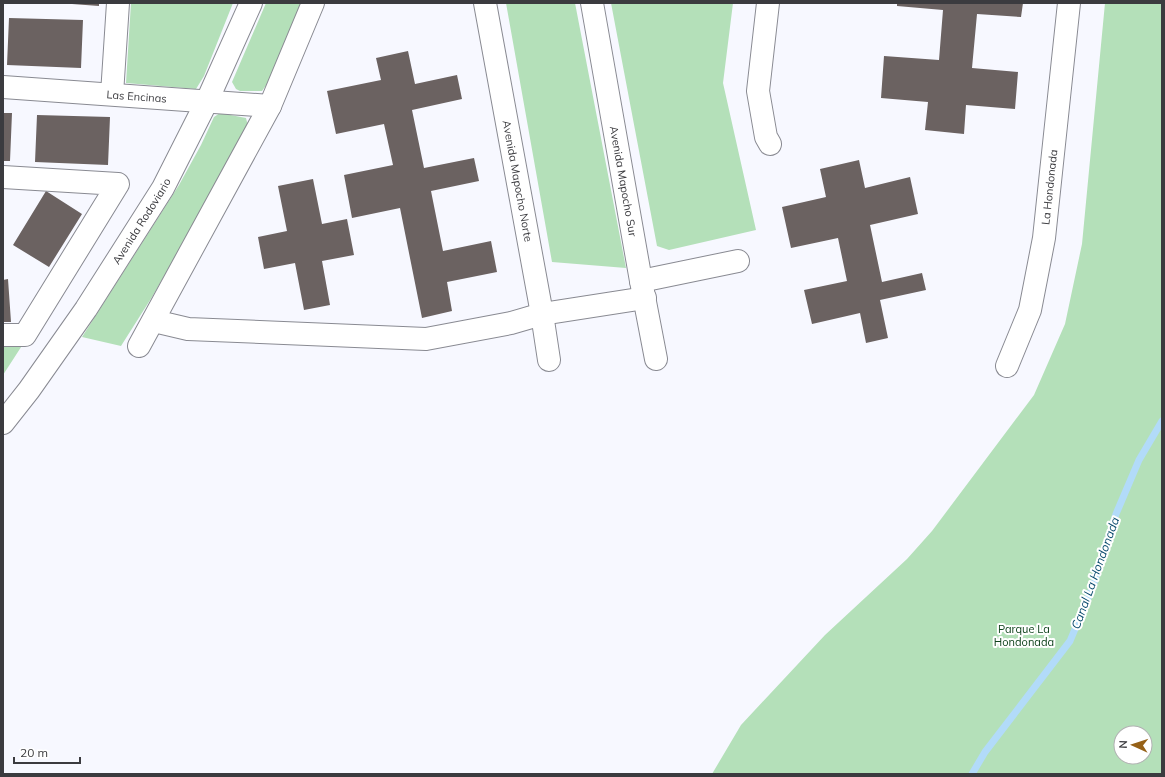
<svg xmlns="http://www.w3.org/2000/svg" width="1165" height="777" viewBox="0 0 1165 777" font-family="Mulish,sans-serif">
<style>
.green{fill:#b4e0b9;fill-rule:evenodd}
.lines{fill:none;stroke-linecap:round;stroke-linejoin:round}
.stream{stroke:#b2dbf9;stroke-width:7}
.building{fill:#6b6261}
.minor-casing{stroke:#898a92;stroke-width:24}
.minor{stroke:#fff;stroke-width:22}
.labels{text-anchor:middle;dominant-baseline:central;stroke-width:4;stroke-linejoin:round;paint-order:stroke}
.street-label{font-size:11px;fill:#3b3b3f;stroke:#fff}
.park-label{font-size:11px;fill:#0e421b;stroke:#fff}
.water-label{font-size:12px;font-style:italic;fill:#084a6d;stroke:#fff}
</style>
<rect width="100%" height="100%" fill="#f7f8ff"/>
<path class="green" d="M 131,3 L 233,3 L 204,76 L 196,89 L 126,83 Z
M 266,3 L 301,3 L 269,81 L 262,91 L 240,91 L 236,89 L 232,82 Z
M 506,3 L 575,3 L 626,268 L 552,262 Z
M 611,3 L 733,3 L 723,83 L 756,230 L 669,250 L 657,246 Z
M 1105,3 L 1162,3 L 1162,774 L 712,774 L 741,725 L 825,635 L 907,559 L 932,531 L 1034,395 L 1065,324 L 1082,244 ZM 1121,733 L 1145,733 L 1145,757 L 1121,757 Z
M 220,113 L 246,118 L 248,126 L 243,139 L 152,297 L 121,346 L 82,337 L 179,185 L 201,145 L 214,117 Z
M 25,341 L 3,375 L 3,342 Z"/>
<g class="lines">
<path class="stream" d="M 972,774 L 985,752 L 1070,641 L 1093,586 L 1116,514 L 1139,460 L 1162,421"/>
</g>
<path class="building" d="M 72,3 L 99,3 L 99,6 L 72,4 Z
M 897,3 L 1023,3 L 1021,17 L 977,14 L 972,68 L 1018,72 L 1015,109 L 966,105 L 964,134 L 925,130 L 928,102 L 881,98 L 884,56 L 939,60 L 943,10 L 897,6 Z
M 9,18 L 83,20 L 81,68 L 7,65 Z
M 408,51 L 415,84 L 457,75 L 462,99 L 412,110 L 424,168 L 474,158 L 479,181 L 431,191 L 443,251 L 491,241 L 497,272 L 447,282 L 452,311 L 422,318 L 400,208 L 352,218 L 344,175 L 393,165 L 384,124 L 336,134 L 327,91 L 381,80 L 376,58 Z
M 3,113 L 12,113 L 10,161 L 3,161 Z
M 37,115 L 110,117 L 108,165 L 35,162 Z
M 859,160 L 865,188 L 910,177 L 918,214 L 870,225 L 882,282 L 922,273 L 926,290 L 880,300 L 888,338 L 866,343 L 860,313 L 812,324 L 804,290 L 847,281 L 838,238 L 791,248 L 782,207 L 826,197 L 820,169 Z
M 313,179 L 322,224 L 347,219 L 354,255 L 322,261 L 330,305 L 304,310 L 295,263 L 264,269 L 258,237 L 287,231 L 278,186 Z
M 46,191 L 82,214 L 49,267 L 13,245 Z
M 8,279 L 11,322 L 3,322 L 3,280 Z"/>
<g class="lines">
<defs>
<g id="minor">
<path id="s1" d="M 485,3 L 542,314 L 549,360"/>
<path id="s2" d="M 592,3 L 641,281 L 656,359"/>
<path d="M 768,3 L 758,91 L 766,137 L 770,144"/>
<path id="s3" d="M 3,87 L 270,106"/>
<path d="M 112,94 L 118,3"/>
<path d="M 3,177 L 118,184 L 25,335 L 3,335"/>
<path d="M 641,281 L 738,261"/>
<path d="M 154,321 L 188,329 L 426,339 L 511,323 L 542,314 L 645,298"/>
<path d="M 139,346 L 270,106 L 313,3"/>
<path id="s4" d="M 1007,366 L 1030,310 L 1044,238 L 1069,3"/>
<path id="s5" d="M 3,423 L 29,390 L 86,309 L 163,188 L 207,101 L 251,3"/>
</g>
</defs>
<use href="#minor" class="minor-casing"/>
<use href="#minor" class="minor"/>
</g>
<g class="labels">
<g class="street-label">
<text stroke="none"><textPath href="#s3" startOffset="134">Las Encinas</textPath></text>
<text stroke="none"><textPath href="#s1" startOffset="181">Avenida Mapocho Norte</textPath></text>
<text stroke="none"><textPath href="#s2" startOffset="181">Avenida Mapocho Sur</textPath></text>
<text stroke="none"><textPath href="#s4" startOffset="185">La Hondonada</textPath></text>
<text stroke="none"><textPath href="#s5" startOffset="245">Avenida Rodoviario</textPath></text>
</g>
<g class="park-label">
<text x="1024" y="629">Parque La<tspan x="1024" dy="13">Hondonada</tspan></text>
</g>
<g class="water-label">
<text transform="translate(1095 573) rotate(-70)">Canal La Hondonada</text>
</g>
</g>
<rect width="1165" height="777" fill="none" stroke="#3b3b3f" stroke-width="8"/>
<g transform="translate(1133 745) rotate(273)"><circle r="19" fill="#ffffff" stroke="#b1b1b2"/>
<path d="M0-3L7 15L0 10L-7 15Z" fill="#966117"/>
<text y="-6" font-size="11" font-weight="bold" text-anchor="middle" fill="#3b3b3f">N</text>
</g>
<path d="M14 757v6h66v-6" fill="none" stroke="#3b3b3f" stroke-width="2"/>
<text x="20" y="757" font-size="12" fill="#3b3b3f" stroke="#ffffff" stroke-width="3" paint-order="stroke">20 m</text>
</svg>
